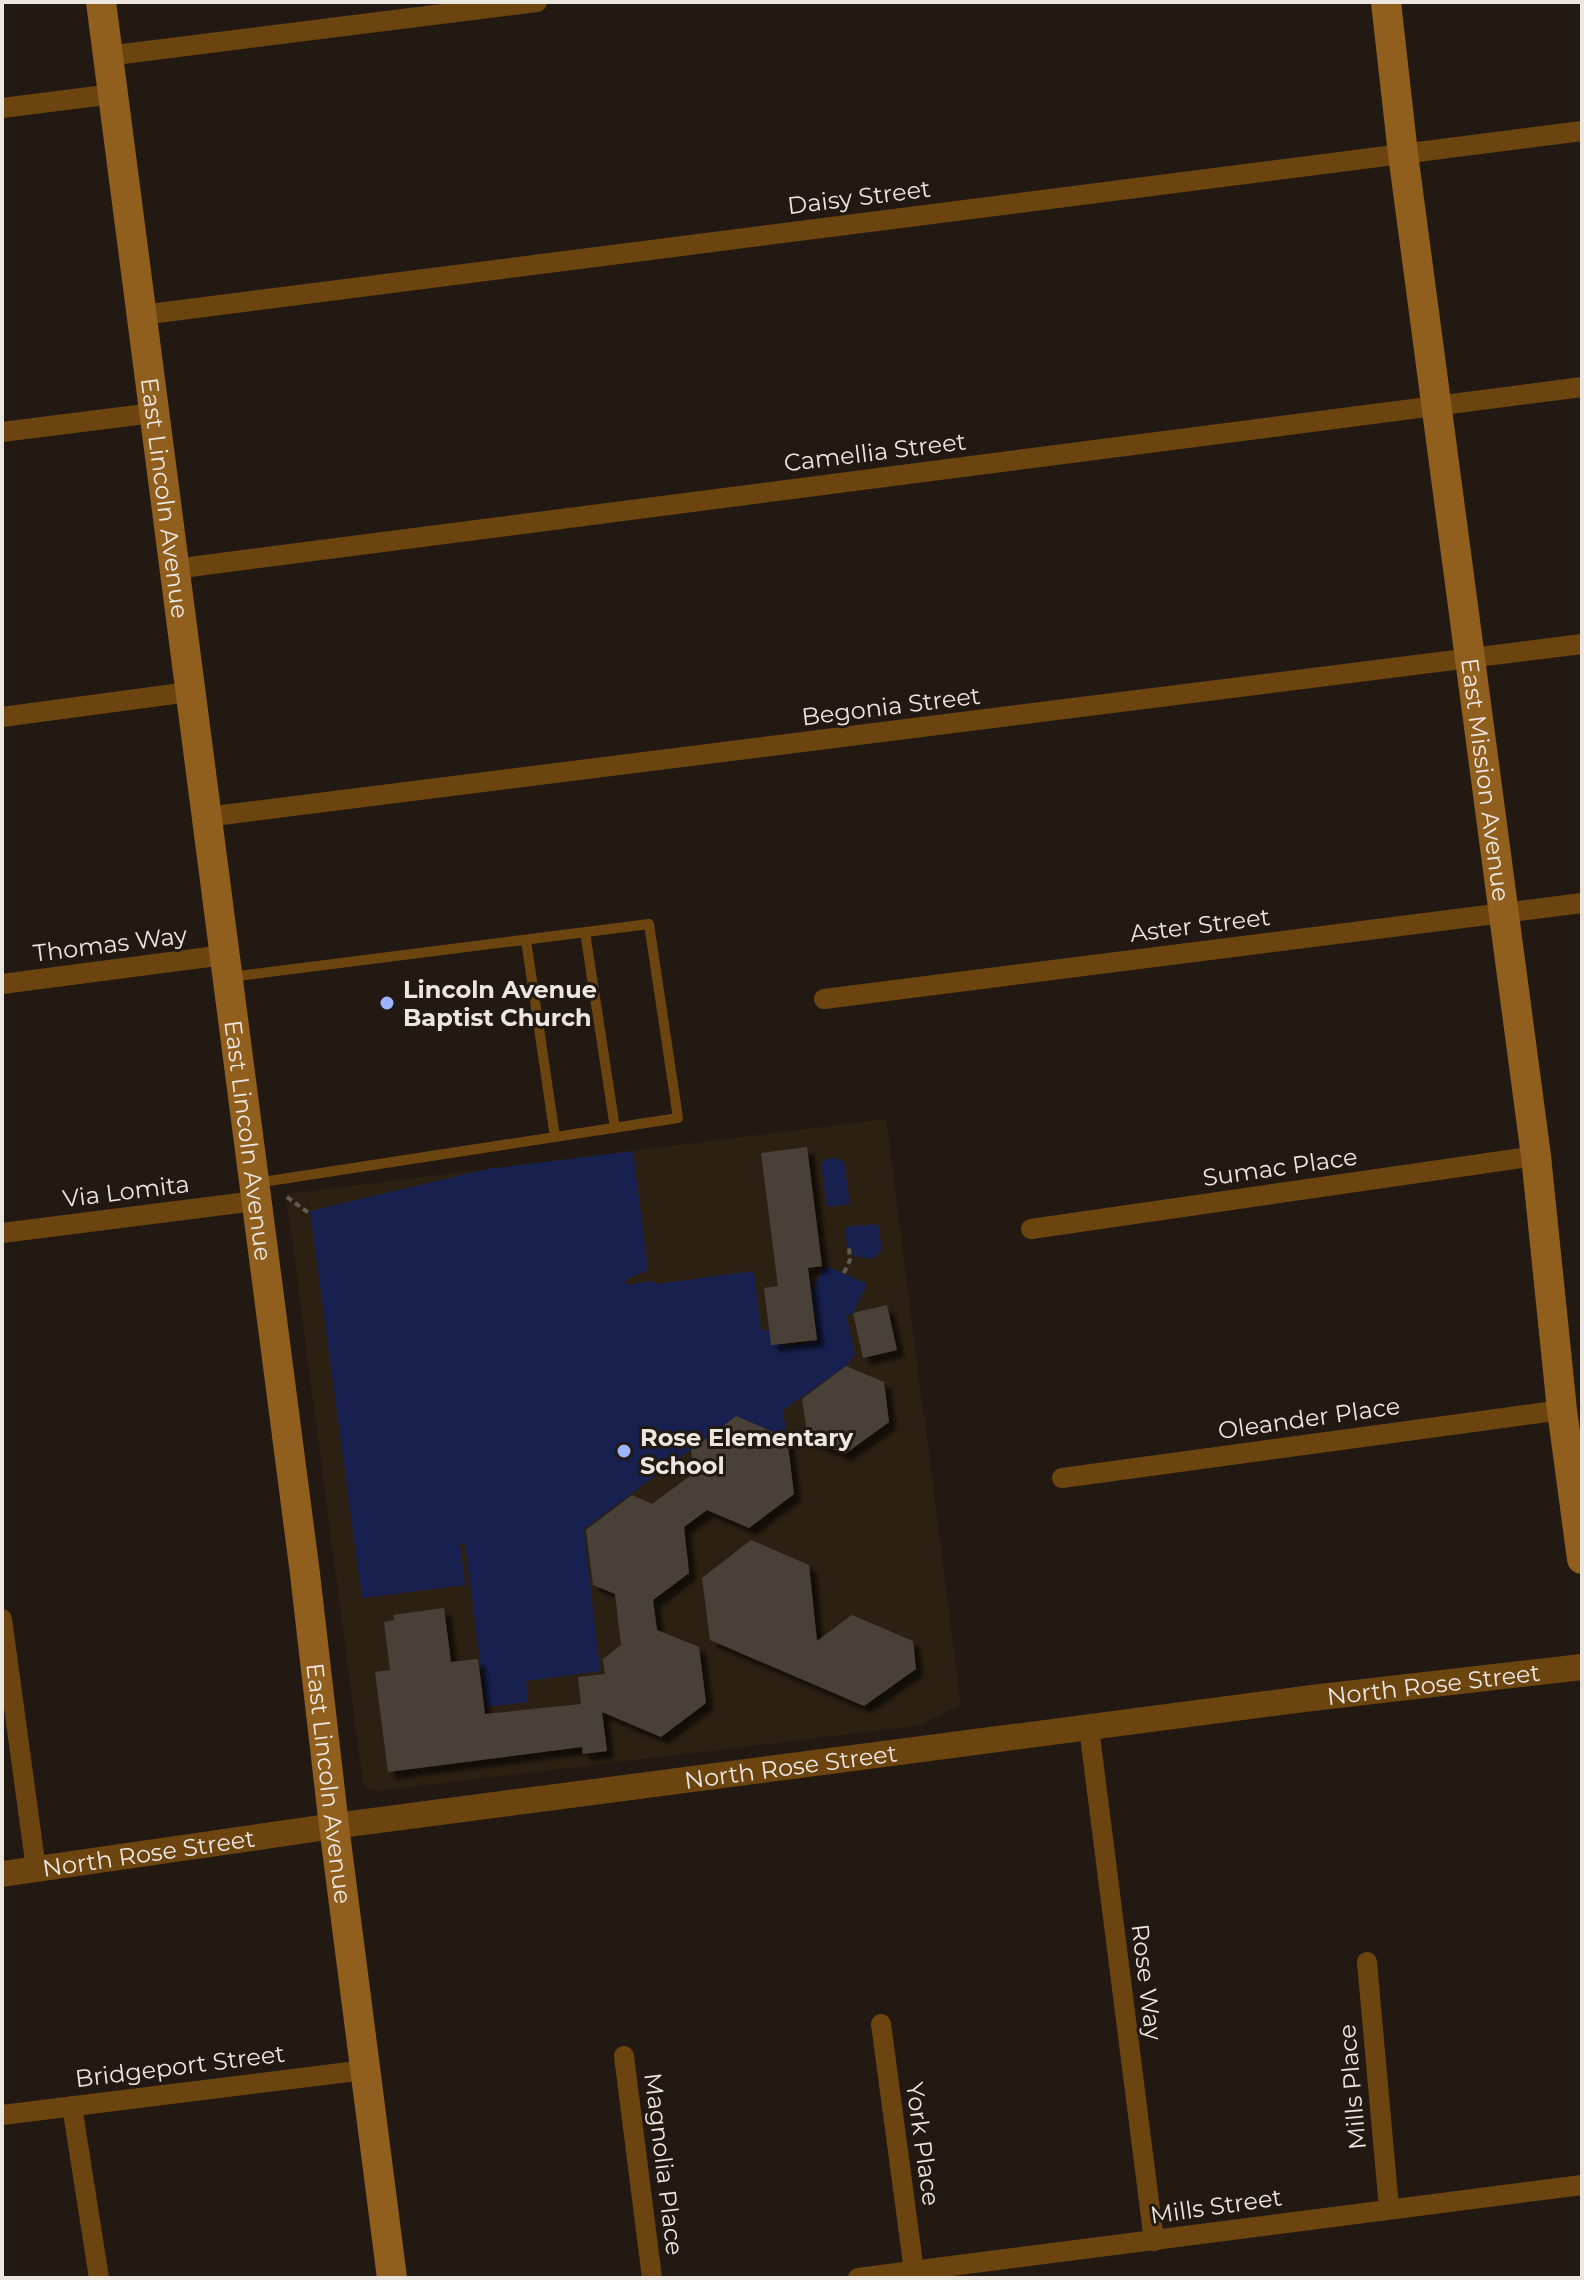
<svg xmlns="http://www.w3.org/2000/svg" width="1584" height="2280" viewBox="0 0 1584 2280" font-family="Montserrat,sans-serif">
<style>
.built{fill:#2c2012}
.green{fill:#18204f}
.building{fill:#4a4138;filter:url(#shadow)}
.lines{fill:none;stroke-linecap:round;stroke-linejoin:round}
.path{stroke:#625b54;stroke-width:4;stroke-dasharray:6 4;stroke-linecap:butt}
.service{stroke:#6c4410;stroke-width:10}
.minor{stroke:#6c4410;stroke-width:20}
.tertiary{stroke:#6c4410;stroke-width:26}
.secondary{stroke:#905e1d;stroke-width:30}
.poi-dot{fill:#9eb3fd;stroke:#221a12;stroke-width:3}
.labels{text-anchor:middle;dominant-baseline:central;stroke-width:6;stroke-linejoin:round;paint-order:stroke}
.street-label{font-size:24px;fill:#ece6e1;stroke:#221a12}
.poi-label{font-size:24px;font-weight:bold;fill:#ece6e1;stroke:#221a12;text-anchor:start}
</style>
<defs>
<filter id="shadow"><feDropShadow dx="7" dy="7" stdDeviation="2" flood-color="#0009"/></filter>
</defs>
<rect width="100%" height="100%" fill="#221a12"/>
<path class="built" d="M 886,1119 L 961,1704 L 917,1726 L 377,1791 L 368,1789 L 363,1783 L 286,1194 Z"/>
<path class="green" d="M 633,1151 L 648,1270 L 625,1280 L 626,1285 L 651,1281 L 656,1284 L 754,1271 L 761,1331 L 770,1330 L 772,1345 L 784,1344 L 785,1346 L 818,1341 L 812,1290 L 825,1265 L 867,1284 L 853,1313 L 846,1315 L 855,1354 L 847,1365 L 783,1410 L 787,1438 L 736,1416 L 584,1529 L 600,1671 L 526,1681 L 528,1702 L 486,1707 L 465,1544 L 460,1544 L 465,1585 L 362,1598 L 310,1211 L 487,1169 Z
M 836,1158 L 844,1162 L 850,1204 L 827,1207 L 821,1165 L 825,1159 Z
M 878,1224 L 882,1249 L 873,1259 L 853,1256 L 852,1248 L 847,1248 L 845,1227 Z"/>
<path class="building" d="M 807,1147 L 822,1266 L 808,1268 L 817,1340 L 771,1345 L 764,1288 L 778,1286 L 761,1153 Z
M 887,1305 L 897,1350 L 863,1358 L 853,1313 Z
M 846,1366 L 884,1382 L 889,1422 L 845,1454 L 808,1439 L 802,1399 Z
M 736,1416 L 787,1438 L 794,1494 L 749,1528 L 707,1510 L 684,1527 L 689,1573 L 653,1600 L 657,1630 L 699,1647 L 706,1703 L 661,1737 L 602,1712 L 607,1751 L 583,1754 L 582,1747 L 388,1772 L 375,1672 L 390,1670 L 384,1622 L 394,1620 L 393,1615 L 444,1608 L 451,1662 L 478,1659 L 485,1714 L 581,1704 L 578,1677 L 605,1674 L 603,1659 L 621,1645 L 615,1594 L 593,1585 L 586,1530 L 632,1495 L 652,1504 L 694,1473 L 691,1450 Z
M 751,1540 L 809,1565 L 817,1641 L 852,1615 L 913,1641 L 916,1669 L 864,1706 L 710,1640 L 702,1578 Z"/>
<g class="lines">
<path class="path" d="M 287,1197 L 310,1214
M 844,1273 L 850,1260 L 849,1248"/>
<path class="service" d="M 585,932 L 615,1128
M 526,940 L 555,1137
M 230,977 L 649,924 L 678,1118 L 256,1183"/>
<path class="minor" d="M 107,56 L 537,2
M 2,108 L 113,94
M 142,315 L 1582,131
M 2,432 L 153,413
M 174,569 L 1582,387
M 2,717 L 189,692
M 206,817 L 1582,644
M 2,984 L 224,955
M 824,999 L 1582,903
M 1031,1229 L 1536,1156
M 2,1233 L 256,1201
M 1062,1478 L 1562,1410
M 2,1619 L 36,1869
M 1089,1728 L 1154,2241
M 1367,1962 L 1389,2208
M 881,2024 L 914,2271
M 624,2056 L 652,2278
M 72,2106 L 99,2278
M 2,2115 L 365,2070
M 858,2278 L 1582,2185"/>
<path class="tertiary" id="s1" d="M 2,1874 L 334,1826 L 1312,1698 L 1582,1667"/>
<g class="secondary">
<path id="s2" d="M 101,2 L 305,1574 L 334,1826 L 392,2278"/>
<path id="s3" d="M 1386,2 L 1403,154 L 1536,1156 L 1562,1410 L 1582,1559"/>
</g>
</g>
<g class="poi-dot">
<circle cx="387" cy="1003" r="8"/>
<circle cx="624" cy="1451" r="8"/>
</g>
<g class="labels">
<g class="street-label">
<text transform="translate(859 197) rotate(-7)">Daisy Street</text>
<text transform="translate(875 452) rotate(-7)">Camellia Street</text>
<text stroke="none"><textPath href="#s2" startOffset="500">East Lincoln Avenue</textPath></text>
<text transform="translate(891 706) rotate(-7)">Begonia Street</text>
<text stroke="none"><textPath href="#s3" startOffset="784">East Mission Avenue</textPath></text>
<text transform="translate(1200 925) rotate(-7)">Aster Street</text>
<text transform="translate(110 944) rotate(-7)">Thomas Way</text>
<text stroke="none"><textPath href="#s2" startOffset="1148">East Lincoln Avenue</textPath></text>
<text transform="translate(1280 1167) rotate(-8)">Sumac Place</text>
<text transform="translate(126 1191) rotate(-7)">Via Lomita</text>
<text transform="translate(1309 1418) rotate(-8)">Oleander Place</text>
<text stroke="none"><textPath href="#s1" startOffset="1444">North Rose Street</textPath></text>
<text stroke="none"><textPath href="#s1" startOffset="796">North Rose Street</textPath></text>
<text stroke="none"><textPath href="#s2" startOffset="1796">East Lincoln Avenue</textPath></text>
<text stroke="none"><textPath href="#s1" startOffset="148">North Rose Street</textPath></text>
<text transform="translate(1147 1982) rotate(83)">Rose Way</text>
<text transform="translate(180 2066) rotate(-7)">Bridgeport Street</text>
<text transform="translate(1352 2087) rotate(-95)">Mills Place</text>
<text transform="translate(923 2144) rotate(82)">York Place</text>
<text transform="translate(664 2164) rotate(83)">Magnolia Place</text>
<text transform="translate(1216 2206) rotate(-8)">Mills Street</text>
</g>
<g class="poi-label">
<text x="403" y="989">Lincoln Avenue<tspan x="403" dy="28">Baptist Church</tspan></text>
<text x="640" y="1437">Rose Elementary<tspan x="640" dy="28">School</tspan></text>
</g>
</g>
<rect width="1584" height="2280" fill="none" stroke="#ece6e1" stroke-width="8"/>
</svg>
